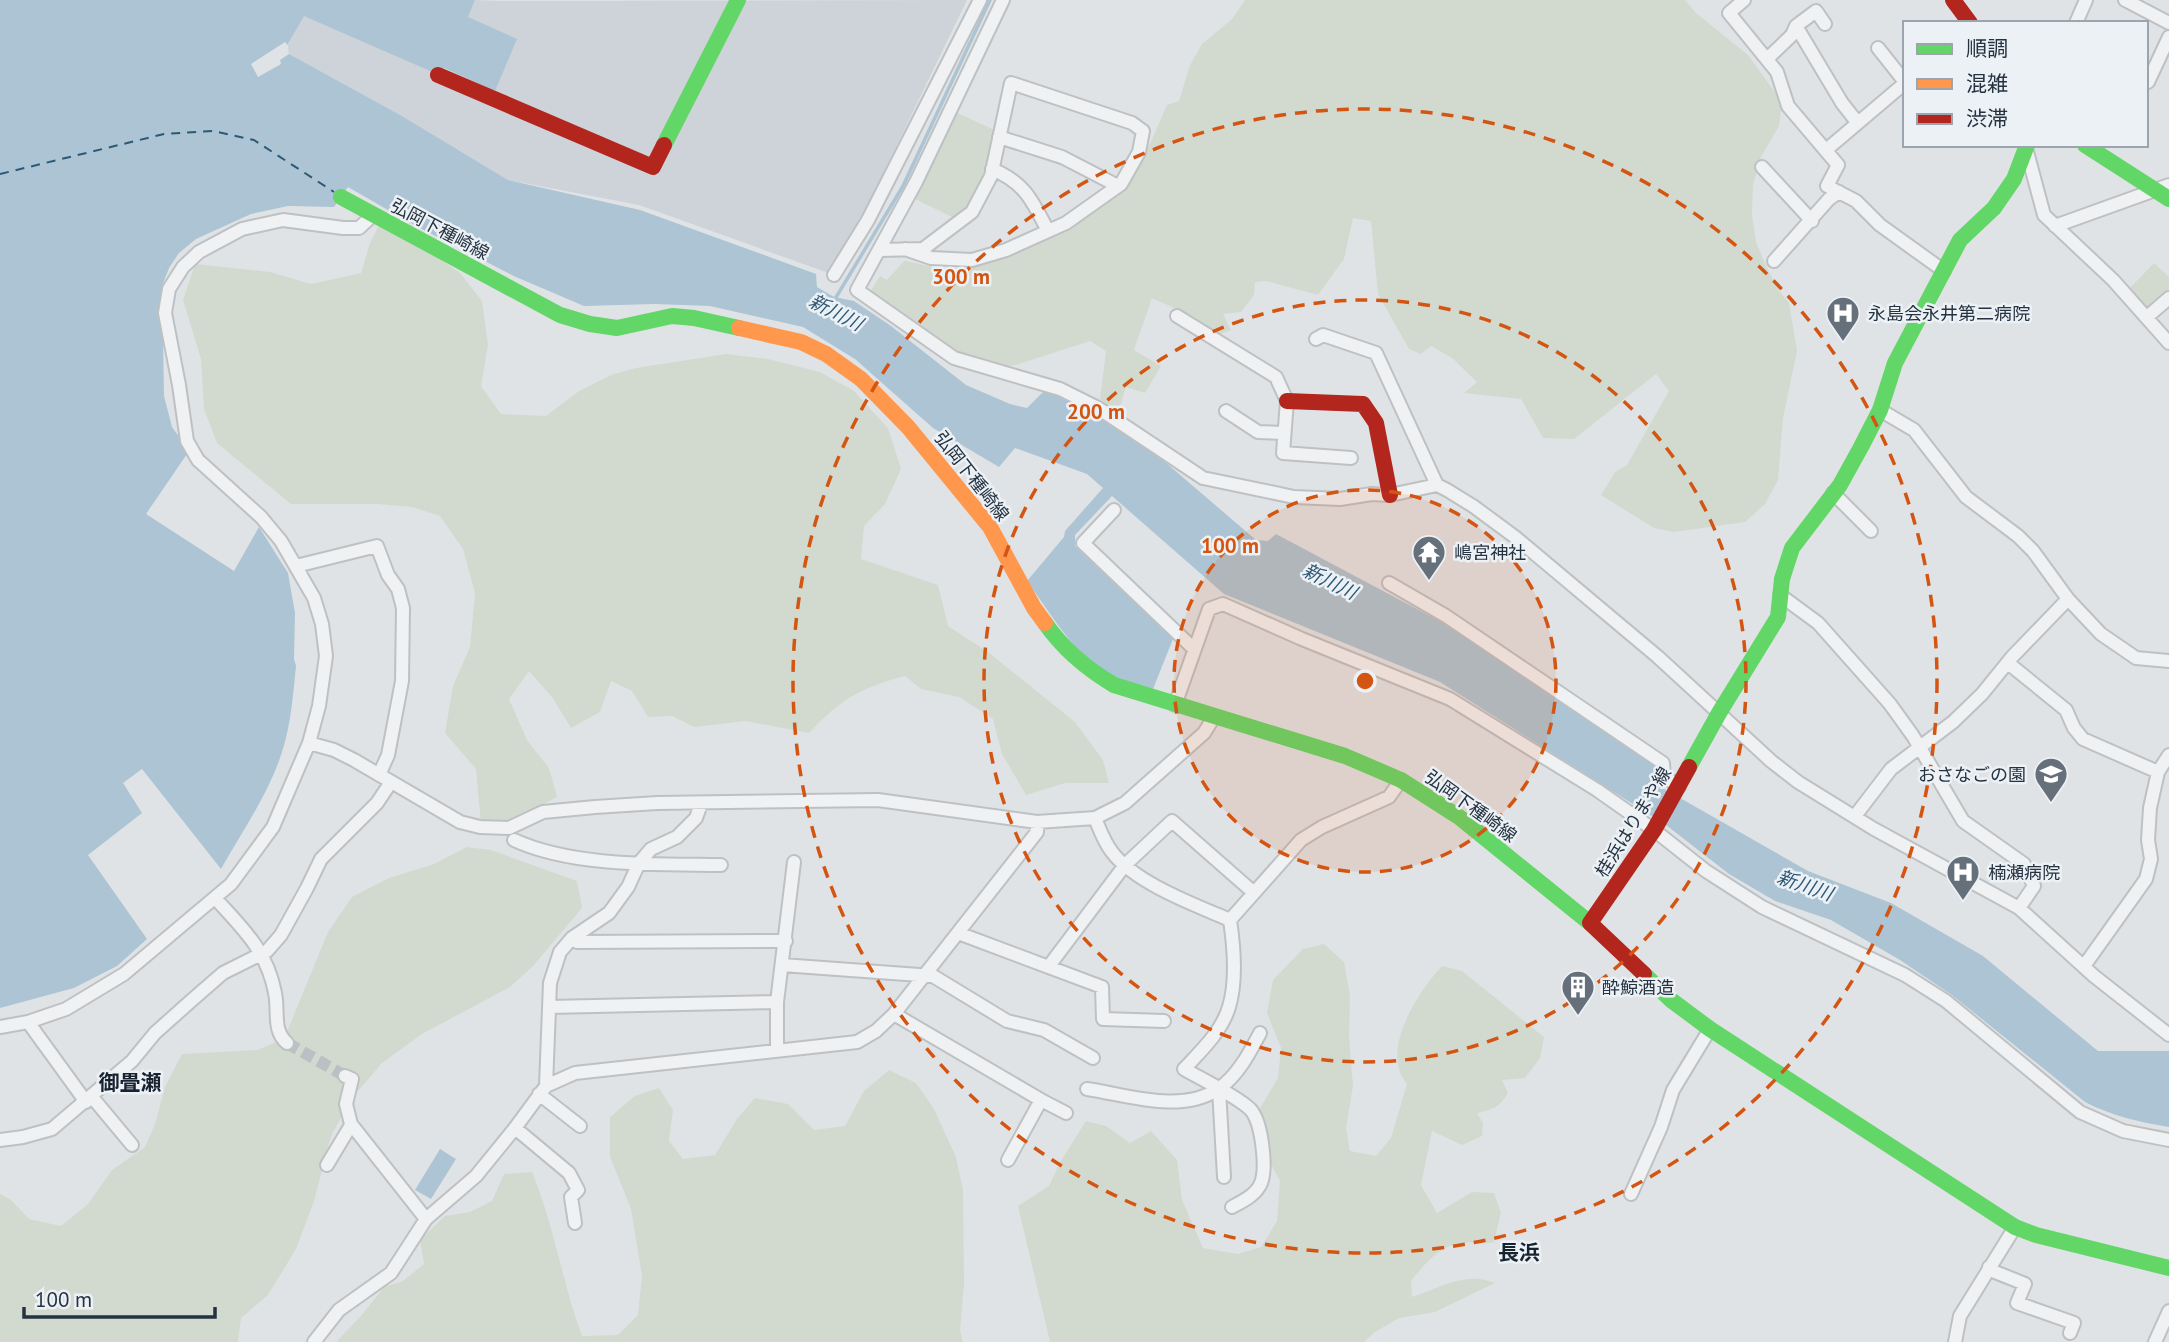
<svg xmlns="http://www.w3.org/2000/svg" width="2169" height="1342" viewBox="0 0 2169 1342" font-family="'PT Sans','Noto Sans JP',sans-serif">
<style>
.built{fill:#cdd3d9}
.green{fill:#d2dacf}
.water{fill:#acc4d3}
.pier{fill:#e0e3e5}
.lines{fill:none;stroke-linecap:round;stroke-linejoin:round}
.stream{stroke:#acc4d3;stroke-width:3.5}
.ferry{stroke:#2d5876;stroke-width:2;stroke-dasharray:9 7;stroke-linecap:butt}
.street-tunnel{stroke:#bbc0c4;stroke-width:12;stroke-dasharray:12 6;stroke-linecap:butt}
.street-casing{stroke:#bec1c3;stroke-width:16}
.street{stroke:#eff1f2;stroke-width:12}
.fast{stroke:#63d668;stroke-width:16}
.slow{stroke:#ff974d;stroke-width:16}
.jam{stroke:#b3261e;stroke-width:16}
.ring{fill:none;stroke:#d45511;stroke-width:3.5;stroke-dasharray:12 9}
.labels{text-anchor:middle;dominant-baseline:central;stroke-width:5;stroke-linejoin:round;paint-order:stroke}
.street-label{font-size:18px;fill:#253240;stroke:#ecf1f6}
.poi-label{font-size:18px;fill:#253240;stroke:#ecf1f6;text-anchor:start}
.water-label{font-size:19px;font-style:italic;fill:#2d5876;stroke:#ecf1f6}
.quarter-label{font-size:21px;font-weight:bold;fill:#182330;stroke:#ecf1f6}
.centre{fill:#d45511;stroke:#ecf1f6;stroke-width:3.5}
.ring-label{font-size:21px;text-anchor:middle;font-weight:bold;fill:#d45511;stroke:#ecf1f6;stroke-width:5;stroke-linejoin:round;paint-order:stroke}
</style>
<rect width="100%" height="100%" fill="#e0e3e5"/>
<path class="built" d="M 475,0 L 499,1 L 967,0 L 834,275 L 639,205 L 508,180 L 402,116 L 289,54 L 288,45 L 304,15 L 439,75 L 443,68 L 495,91 L 468,16 Z"/>
<path class="green" d="M 1245,0 L 1685,0 L 1696,13 L 1748,55 L 1782,102 L 1779,126 L 1761,157 L 1753,185 L 1752,215 L 1756,242 L 1768,270 L 1780,292 L 1789,303 L 1797,351 L 1783,418 L 1778,480 L 1765,504 L 1745,522 L 1674,532 L 1654,528 L 1601,495 L 1615,472 L 1627,465 L 1669,391 L 1656,374 L 1574,439 L 1543,438 L 1521,399 L 1464,393 L 1477,382 L 1452,358 L 1431,346 L 1421,354 L 1409,349 L 1378,294 L 1371,221 L 1353,218 L 1344,259 L 1318,295 L 1266,281 L 1255,282 L 1254,295 L 1241,312 L 1223,314 L 1231,330 L 1218,335 L 1194,317 L 1152,298 L 1134,350 L 1161,366 L 1145,393 L 1126,387 L 1118,413 L 1100,399 L 1106,351 L 1090,341 L 1019,364 L 1000,368 L 974,365 L 870,292 L 880,276 L 887,280 L 904,261 C 920,263 942,271 957,269 C 1005,262 1083,228 1117,194 C 1142,169 1153,136 1167,105 L 1179,101 L 1190,65 L 1202,44 L 1232,19 Z
M 957,113 L 997,131 L 985,178 L 967,209 L 952,217 L 913,198 Z
M 380,223 L 415,241 L 460,273 L 482,301 L 488,345 L 481,386 L 501,414 L 546,416 L 579,391 L 611,375 L 636,368 L 726,354 L 768,359 L 820,372 L 854,391 L 888,428 L 901,469 L 885,504 L 864,526 L 861,559 L 938,585 L 948,626 L 988,652 L 1075,722 L 1103,760 L 1109,783 L 1065,783 L 1026,795 L 1002,754 L 993,719 L 959,697 L 921,689 L 905,676 C 860,688 841,699 809,733 L 746,721 L 694,727 L 672,716 L 648,717 L 632,691 L 611,681 L 600,712 L 571,728 L 552,697 L 529,671 L 509,699 L 527,740 L 549,768 L 557,797 L 510,822 L 481,824 L 476,769 L 445,733 L 453,686 L 470,647 L 475,593 L 463,549 L 440,516 L 412,507 L 377,504 L 291,504 L 217,443 L 204,409 L 201,359 L 183,300 L 195,264 L 270,272 L 311,284 L 361,273 L 370,243 Z
M 2154,263 L 2169,277 L 2169,289 L 2149,310 L 2129,289 Z
M 467,847 L 491,850 L 577,881 L 582,908 L 533,966 L 510,987 L 422,1034 L 382,1063 L 351,1099 L 331,1136 L 314,1201 L 296,1249 L 268,1295 L 241,1318 L 238,1342 L 0,1342 L 0,1194 L 11,1200 L 29,1219 L 61,1226 L 88,1204 L 112,1170 L 145,1147 L 155,1124 L 165,1087 L 182,1054 L 257,1050 L 284,1039 L 328,932 L 352,897 L 389,878 L 434,864 Z
M 1324,944 L 1344,962 L 1350,996 L 1349,1037 L 1353,1086 L 1346,1128 L 1350,1151 L 1376,1156 L 1391,1138 L 1407,1084 C 1379,1051 1418,992 1442,966 L 1462,971 L 1544,1037 L 1540,1058 L 1525,1078 L 1502,1080 L 1508,1093 C 1500,1107 1492,1110 1477,1113 L 1483,1123 L 1482,1136 L 1462,1145 L 1432,1131 L 1421,1185 L 1437,1213 L 1472,1192 L 1494,1193 L 1501,1213 L 1494,1242 C 1482,1245 1472,1241 1460,1243 C 1439,1246 1423,1266 1411,1281 L 1412,1297 C 1440,1288 1465,1271 1495,1283 L 1435,1312 L 1399,1318 L 1375,1332 L 1364,1342 L 1050,1342 L 1018,1206 L 1049,1186 L 1060,1162 L 1086,1121 L 1106,1126 L 1130,1143 L 1151,1131 L 1177,1160 L 1182,1200 L 1203,1248 L 1238,1254 L 1261,1247 L 1277,1221 L 1280,1181 L 1263,1149 L 1259,1110 L 1278,1078 L 1281,1048 L 1267,1013 L 1273,980 L 1303,949 Z
M 889,1070 L 916,1083 L 934,1109 L 956,1157 L 963,1190 L 964,1284 L 960,1331 L 963,1342 L 336,1342 L 361,1316 L 384,1287 L 403,1281 L 424,1264 L 420,1240 L 445,1216 L 470,1212 L 492,1201 L 504,1174 L 532,1172 C 554,1225 562,1282 582,1336 L 618,1335 L 638,1315 L 642,1276 L 631,1209 L 610,1157 L 610,1117 L 635,1096 L 659,1088 L 673,1110 L 669,1141 L 683,1159 L 715,1155 L 737,1119 L 755,1098 L 788,1104 L 814,1130 L 845,1126 L 864,1091 Z"/>
<path class="water" d="M 0,0 L 475,0 L 468,17 L 517,39 L 495,91 L 444,68 L 439,75 L 304,16 L 288,44 L 289,54 L 402,116 L 508,180 L 640,210 L 816,274 L 817,287 L 834,297 L 854,301 L 891,326 L 966,385 L 1010,404 L 1027,408 L 1045,390 L 1094,411 L 1151,450 L 1256,540 L 1268,541 L 1276,534 L 1462,633 L 1659,766 L 1659,786 L 1808,871 L 1891,903 L 1983,956 L 2098,1051 L 2169,1051 L 2169,1127 C 2139,1122 2112,1116 2085,1102 L 1952,995 L 1900,960 L 1831,920 L 1775,901 L 1729,874 L 1666,825 L 1440,682 L 1224,594 L 1112,496 L 1075,535 L 1075,546 L 1173,639 L 1153,689 C 1136,683 1116,680 1101,670 C 1070,648 1049,611 1027,581 L 1064,537 L 1065,531 L 1103,488 L 1087,474 L 1015,448 L 999,467 L 933,428 L 855,359 L 803,327 L 710,306 L 655,304 L 584,306 L 516,277 L 414,225 L 348,187 L 334,207 L 288,206 L 251,214 L 196,239 L 179,253 L 169,268 L 162,286 L 164,396 L 172,427 L 189,451 L 146,514 L 234,571 L 259,527 L 288,573 L 295,613 L 294,659 L 296,666 C 293,695 291,724 282,752 C 269,793 242,832 221,869 L 142,769 L 123,783 L 142,813 L 88,855 L 147,939 L 117,966 L 74,988 L 0,1008 Z
M 440,1149 L 456,1159 L 431,1199 L 415,1190 Z"/>
<path class="pier" d="M 285,42 L 288,45 L 289,54 L 280,60 L 281,64 L 258,77 L 251,64 Z"/>
<g class="lines">
<path class="stream" d="M 835,299 L 903,186 L 990,0"/>
<path class="ferry" d="M 0,174 L 164,134 L 213,131 L 254,140 L 334,192"/>
<path class="street-tunnel" d="M 287,1043 L 345,1076"/>
<defs>
<path id="street" d="M 1003,0 L 916,182 L 857,290 L 954,358 L 1060,389 L 1098,408 L 1203,478 L 1294,497 L 1340,499 L 1372,494 L 1390,495 L 1437,485 L 1447,490 L 1473,506 L 1515,537 L 1658,657 L 1771,761 L 1798,782 L 1874,829 L 2019,908 L 2094,976 L 2169,1035
M 1744,0 L 1729,13 L 1777,72 L 1788,106 L 1838,165 L 1827,186 L 1856,201 L 1880,225 L 1944,271
M 2125,0 L 2169,23
M 2076,23 L 2086,0
M 1796,26 L 1842,103 L 1857,122
M 1878,48 L 1905,82
M 1767,59 L 1792,35 L 1796,26 L 1816,11 L 1825,24
M 2146,81 L 2148,82 L 2169,37
M 999,137 L 1062,157 L 1118,186
M 2026,148 L 2044,215 L 2113,280 L 2169,343
M 1826,150 L 1905,83
M 1762,167 L 1812,221
M 992,169 C 1025,183 1032,200 1048,231
M 2055,226 L 2169,185
M 880,250 L 923,249 L 972,212 L 991,176 L 1011,83 L 1132,123 L 1143,131 L 1139,152 L 1121,184 L 1066,223 L 1006,250 L 972,260 L 931,258 L 905,249
M 1774,261 L 1829,199 L 1839,192
M 834,275 L 868,220 L 980,0
M 1177,316 L 1276,377 L 1287,401 L 1283,453 L 1351,458
M 2147,317 L 2169,298
M 1316,339 L 1323,335 L 1376,353 L 1437,485
M 1880,410 L 1914,430 L 1966,497 L 2018,536 L 2033,551 L 2068,599 L 2101,634 L 2136,658 L 2169,661
M 1226,411 L 1258,432 L 1284,433
M 1833,493 L 1871,531
M 1114,510 L 1083,543 L 1194,649
M 296,566 L 377,546 L 388,575 L 398,589 L 403,608 L 402,681 L 388,755 L 379,775
M 1389,583 L 1446,616 L 1663,763 L 1664,776 L 1679,787
M 1780,595 L 1818,623 L 1890,704 L 1913,736 L 1963,821 L 2024,864 L 2034,886 L 2019,908
M 2008,663 L 2066,710 L 2074,728 L 2083,739 L 2158,772
M 1175,705 L 1209,609 L 1223,604 L 1302,639 L 1450,699 L 1597,790 L 1654,830 L 1706,871 L 1762,907 L 1905,975 L 1946,1001 L 2080,1112 L 2123,1131 L 2169,1140
M 309,743 L 334,750 L 354,760 L 460,822 L 480,827 L 509,828 L 543,812 L 595,807 L 657,803 L 878,800 L 1037,822 L 1095,818 L 1125,803 L 1204,733 L 1214,717
M 1855,816 L 1891,769 L 1953,722 L 1982,694 L 2012,657 L 2068,599
M 1095,818 C 1100,830 1104,842 1112,852 C 1135,883 1195,905 1230,920
M 514,840 C 573,867 656,864 721,865
M 215,898 C 242,928 267,950 275,993 C 279,1011 272,1030 287,1043
M 958,933 L 1102,987 L 1103,1019 L 1164,1021
M 572,938 L 577,942 L 786,941
M 782,965 L 933,976 L 1007,1021 L 1044,1030 L 1093,1058
M 2084,966 L 2146,879 L 2151,859 L 2148,840 L 2150,808 L 2158,772 L 2169,755
M 1051,968 L 1052,962 L 1125,865 L 1172,821 L 1253,892
M 777,1002 L 794,862
M 549,1007 L 777,1002 L 777,1050
M 894,1014 L 1041,1100 L 1008,1160
M 28,1022 L 86,1102
M 0,1027 L 28,1022 L 66,1009 L 124,974 L 231,884 L 273,827 L 309,743 L 319,706 L 326,656 L 322,624 L 314,598 L 281,541 L 261,517 L 198,460 L 187,441 L 179,385 L 165,313 L 169,289 L 183,267 L 199,252 L 242,229 L 283,220 L 343,228 L 359,228 L 373,215
M 345,1076 L 352,1079 L 346,1104 L 351,1124 L 426,1219 L 476,1176 L 515,1128 L 546,1086 L 575,1073 L 857,1042 L 876,1031 L 894,1014 L 1037,832 L 1037,822
M 546,1086 L 550,983 L 560,952 L 572,938 L 609,913 L 628,887 L 639,863 L 651,849 L 677,837 L 696,818 L 701,804
M 1087,1089 C 1128,1095 1181,1114 1218,1089 C 1237,1077 1250,1052 1260,1033
M 1219,1089 L 1224,1177
M 539,1094 L 580,1126
M 92,1097 L 132,1145
M 1041,1100 L 1066,1113
M 515,1128 L 569,1173 L 578,1190 L 571,1197 L 575,1223
M 0,1140 L 23,1137 L 52,1129 L 132,1061 L 155,1033 L 192,1000 L 223,973 L 267,951 L 281,935 L 307,888 L 321,859 L 377,803 L 391,782
M 327,1165 L 351,1125
M 1631,1194 L 1661,1127 L 1673,1090 L 1710,1029
M 1232,1207 C 1243,1201 1256,1195 1261,1183 C 1267,1168 1262,1121 1250,1109 C 1235,1095 1203,1080 1184,1069 C 1201,1051 1222,1031 1229,1007 C 1237,981 1234,947 1230,920 L 1301,840 L 1322,827 L 1389,797 L 1401,780
M 1989,1267 L 1995,1272 L 2025,1284 L 2017,1303 L 2074,1323 L 2070,1333
M 314,1342 L 339,1310 L 391,1273 L 426,1219
M 1955,1342 L 1960,1316 L 2015,1227
M 2155,1342 L 2169,1311"/>
</defs>
<use href="#street" class="street-casing"/>
<use href="#street" class="street"/>
<path class="fast" d="M 664,145 L 738,0
M 2085,145 L 2169,199
M 341,197 L 560,315 L 590,324 L 617,328 L 672,316 L 694,318 L 739,328
M 1045,623 C 1063,649 1087,669 1114,685 L 1345,756 L 1401,780 L 1459,817 L 1590,923
M 1689,767 L 1719,713 L 1778,617 L 1782,579 L 1792,548 L 1840,485 L 1861,447 L 1880,410 L 1895,363 L 1960,240 L 1994,208 L 2014,179 L 2027,145
M 1644,974 L 1671,1000 L 1710,1029 L 2015,1227 L 2036,1235 L 2169,1268"/>
<path class="slow" d="M 739,328 L 801,342 L 826,354 L 861,379 L 908,427 L 990,527 L 1034,608 L 1045,623"/>
<path class="jam" d="M 1953,0 L 1970,23
M 438,75 L 653,167 L 664,145
M 1287,401 L 1363,404 L 1376,423 L 1390,495
M 1644,974 L 1590,923 L 1654,830 L 1689,767"/>
</g>
<circle cx="1365" cy="681" r="191" fill="#d45511" fill-opacity=".12"/>
<g class="ring">
<circle cx="1365" cy="681" r="191"/>
<circle cx="1365" cy="681" r="381"/>
<circle cx="1365" cy="681" r="572"/>
</g>
<defs>
<symbol id="hospital-pin" viewBox="-11 -11 22 30"><path d="M0 17L-7.5 6A9.5 9.5 0 1 1 7.5 6Z" fill="#66707a" stroke="#ecf1f6"/><path d="M-5-5h3v3.5h4V-5h3V5h-3V1.5h-4V5h-3Z" fill="#fff"/></symbol>
<symbol id="temple-pin" viewBox="-11 -11 22 30"><path d="M0 17L-7.5 6A9.5 9.5 0 1 1 7.5 6Z" fill="#66707a" stroke="#ecf1f6"/><path d="M0-6L5-2H3V0L6.5 2.5H4V6H1.5V3h-3V6H-4V2.5H-6.5L-3 0V-2H-5Z" fill="#fff"/></symbol>
<symbol id="school-pin" viewBox="-11 -11 22 30"><path d="M0 17L-7.5 6A9.5 9.5 0 1 1 7.5 6Z" fill="#66707a" stroke="#ecf1f6"/><path d="M0-5L7-2L0 1L-7-2ZM-4 1L0 2.5L4 1V4Q0 6-4 4Z" fill="#fff"/></symbol>
<symbol id="building-pin" viewBox="-11 -11 22 30"><path d="M0 17L-7.5 6A9.5 9.5 0 1 1 7.5 6Z" fill="#66707a" stroke="#ecf1f6"/><path d="M-4-6H4V6H1V3H-1V6H-4ZM-2.5-4.3h1.7v1.8h-1.7ZM.8-4.3h1.7v1.8H.8ZM-2.5-1h1.7V.8h-1.7ZM.8-1h1.7V.8H.8Z" fill="#fff"/></symbol>
</defs>
<g fill-rule="evenodd">
<use href="#hospital-pin" x="1824" y="294" width="38" height="52"/>
<use href="#temple-pin" x="1410" y="533" width="38" height="52"/>
<use href="#school-pin" x="2032" y="755" width="38" height="52"/>
<use href="#hospital-pin" x="1944" y="853" width="38" height="52"/>
<use href="#building-pin" x="1559" y="968" width="38" height="52"/>
</g>
<g class="labels">
<g class="street-label">
<text transform="translate(440 229) rotate(28)">弘岡下種崎線</text>
<text transform="translate(972 476) rotate(52)">弘岡下種崎線</text>
<text transform="translate(1471 806) rotate(36)">弘岡下種崎線</text>
<text transform="translate(1633 822) rotate(-58)">桂浜はりまや線</text>
</g>
<g class="poi-label">
<text x="1868" y="313">永島会永井第二病院</text>
<text x="1454" y="552">嶋宮神社</text>
<text x="2026" y="774" text-anchor="end">おさなごの園</text>
<text x="1988" y="872">楠瀬病院</text>
<text x="1602" y="987">酔鯨酒造</text>
</g>
<g class="water-label">
<text transform="translate(836 312) rotate(27)">新川川</text>
<text transform="translate(1330 581) rotate(26)">新川川</text>
<text transform="translate(1805 885) rotate(19)">新川川</text>
</g>
<g class="quarter-label">
<text x="130" y="1082">御畳瀬</text>
<text x="1519" y="1252">長浜</text>
</g>
</g>
<circle cx="1365" cy="681" r="10" class="centre"/>
<g class="ring-label">
<text x="961" y="284">300 m</text>
<text x="1096" y="419">200 m</text>
<text x="1230" y="553">100 m</text>
</g>
<rect x="1903" y="21" width="245" height="126" fill="#ecf1f6" stroke="#9ca5ad" stroke-width="2"/>
<rect x="1917" y="44" width="35" height="10" fill="#63d668" stroke="#9ca5ad" stroke-width="2"/>
<text x="1966" y="56" font-size="21" fill="#253240">順調</text>
<rect x="1917" y="79" width="35" height="10" fill="#ff974d" stroke="#9ca5ad" stroke-width="2"/>
<text x="1966" y="91" font-size="21" fill="#253240">混雑</text>
<rect x="1917" y="114" width="35" height="10" fill="#b3261e" stroke="#9ca5ad" stroke-width="2"/>
<text x="1966" y="126" font-size="21" fill="#253240">渋滞</text>
<path d="M24 1307v10h191v-10" fill="none" stroke="#253240" stroke-width="3.5"/>
<text x="35" y="1307" font-size="21" fill="#253240" stroke="#ecf1f6" stroke-width="5" paint-order="stroke">100 m</text>
</svg>
